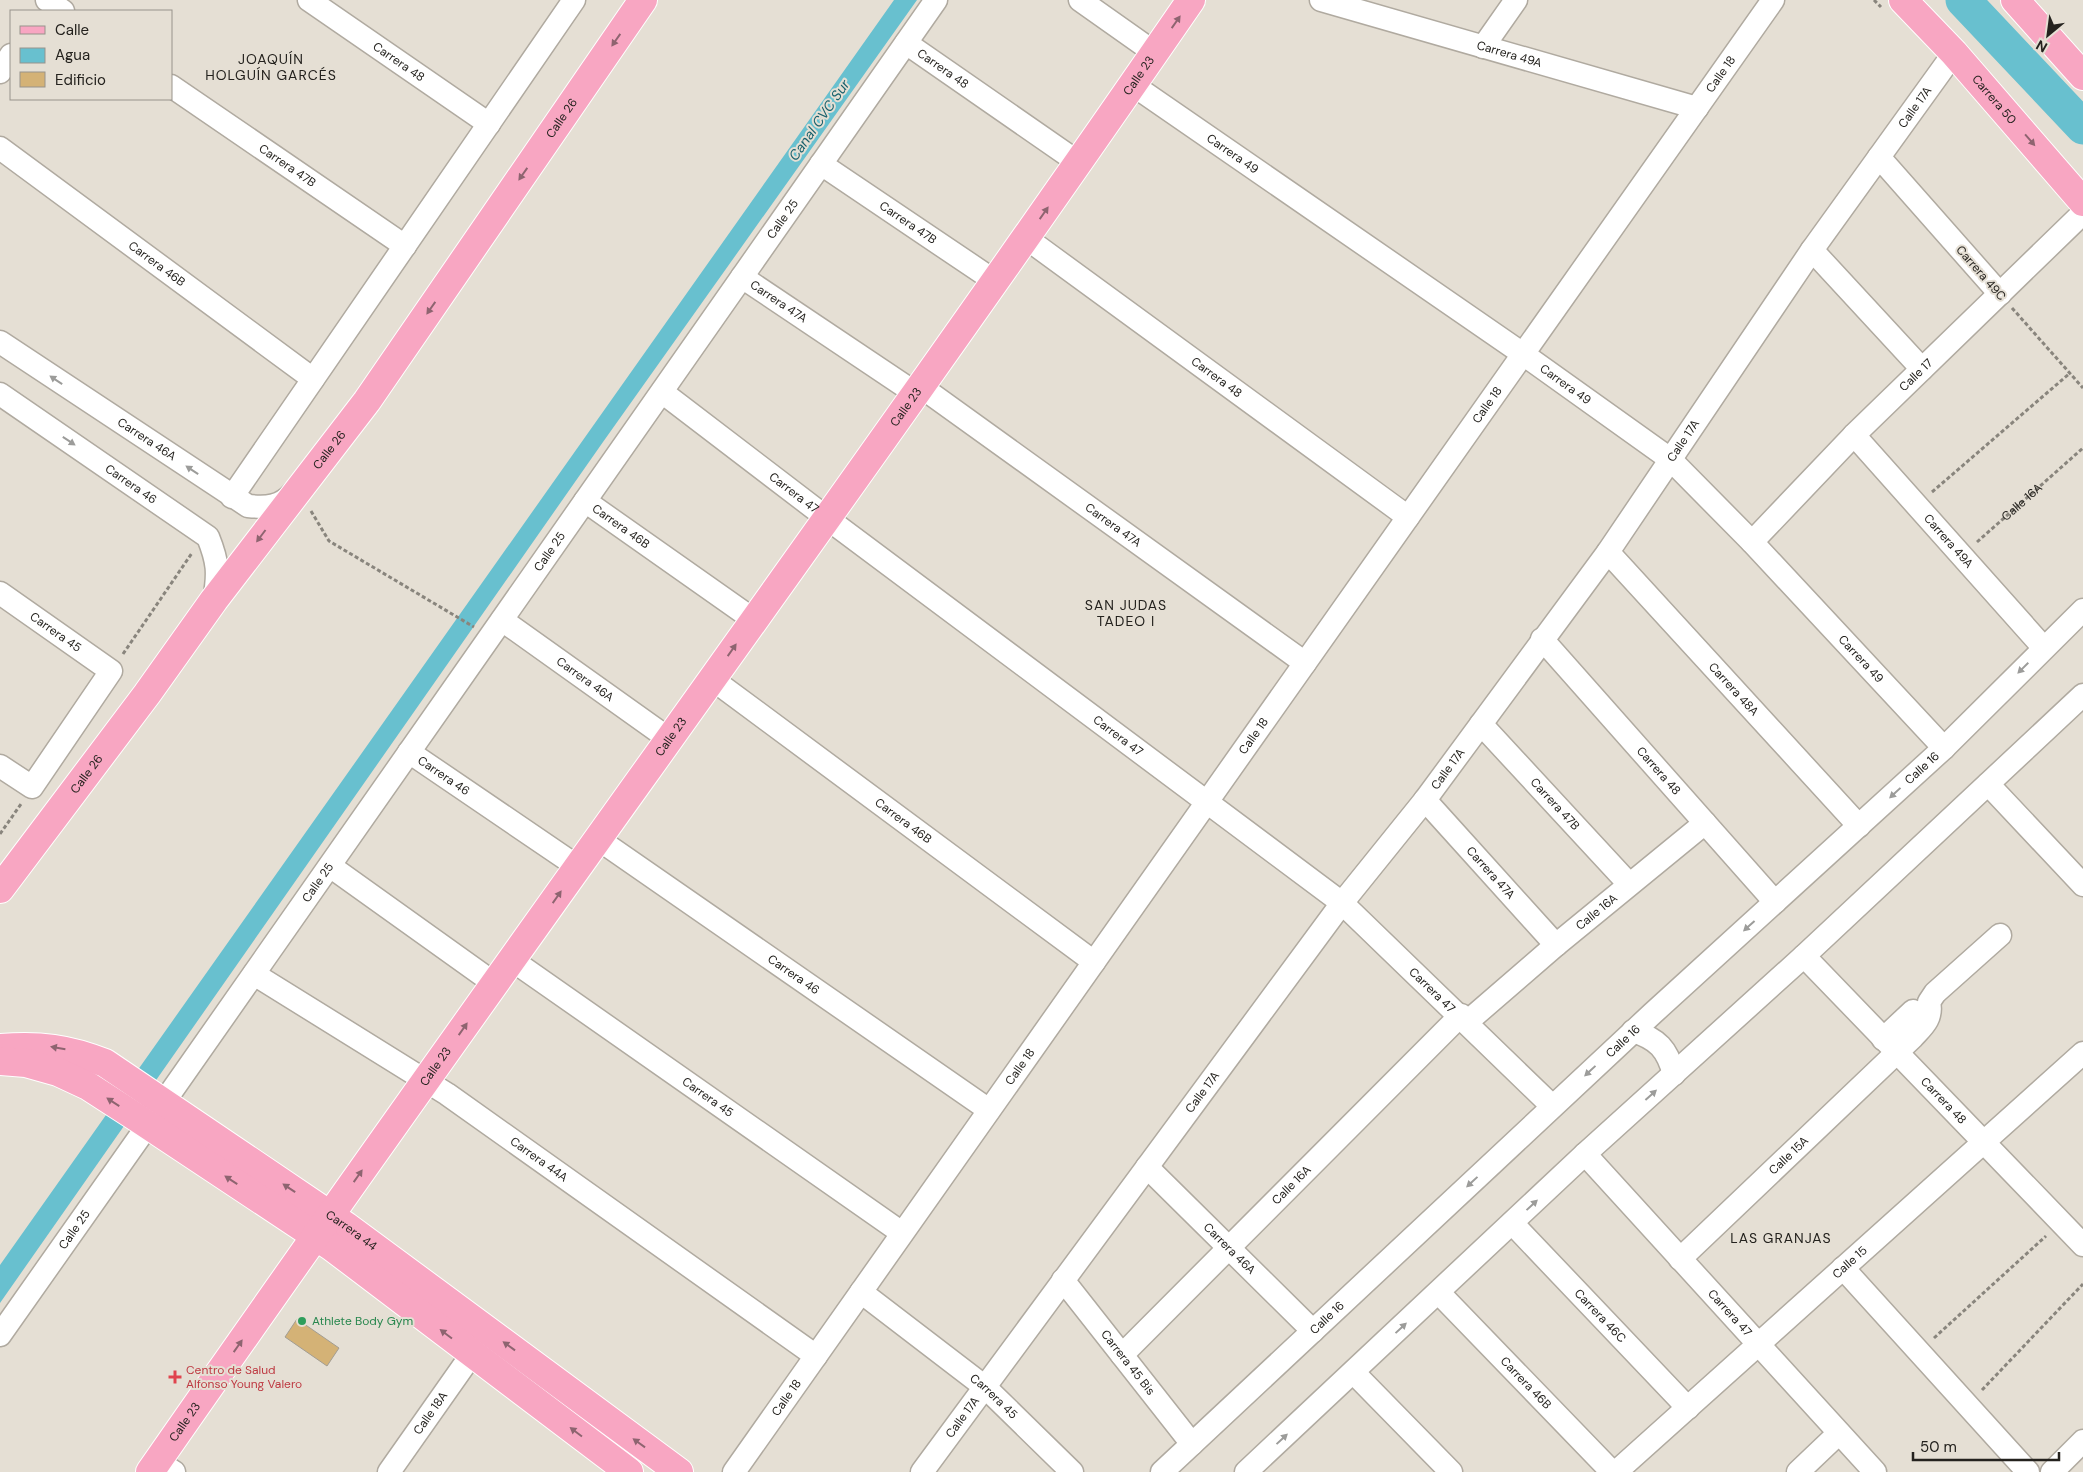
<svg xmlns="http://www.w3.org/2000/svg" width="2083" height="1472" viewBox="0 0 2083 1472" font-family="'DM Sans',sans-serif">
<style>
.water{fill:#68c0cf}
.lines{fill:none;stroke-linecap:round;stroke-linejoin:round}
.river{stroke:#68c0cf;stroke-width:35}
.building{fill:#d4b276;stroke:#a29d93}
.minor-casing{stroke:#b0aaa0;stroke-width:25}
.major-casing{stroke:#fff;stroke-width:30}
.path{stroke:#89857d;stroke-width:3;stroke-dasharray:4 2.5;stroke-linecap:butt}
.minor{stroke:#fff;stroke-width:22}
.major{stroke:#f8a6c2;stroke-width:28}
.oneway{fill:#8e6470}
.oneway2{fill:#9c9c9a}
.leisure-dot{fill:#2e9e5b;stroke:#e5dfd4;stroke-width:2}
.health-dot{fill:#e0444e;stroke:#e5dfd4;stroke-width:2}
.labels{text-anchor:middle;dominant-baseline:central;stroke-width:4;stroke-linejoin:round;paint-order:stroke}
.street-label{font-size:12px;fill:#24221e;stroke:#e5dfd4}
.leisure-label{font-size:12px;fill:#27864d;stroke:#e5dfd4;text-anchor:start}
.health-label{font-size:12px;fill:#be3a42;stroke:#e5dfd4;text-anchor:start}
.neighbourhood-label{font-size:14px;letter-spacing:1px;fill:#24221e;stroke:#e5dfd4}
.water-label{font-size:14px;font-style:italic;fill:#1a626d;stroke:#e5dfd4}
</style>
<rect width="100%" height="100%" fill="#e5dfd4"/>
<path class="water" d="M 894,0 L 917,0 L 603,442 L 0,1303 L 0,1265 Z"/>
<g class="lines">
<path class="river" d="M 1963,0 L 2083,127"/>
</g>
<path class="building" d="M 297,1319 L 339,1348 L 327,1366 L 285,1337 Z"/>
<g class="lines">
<defs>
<g id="minor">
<path d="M 47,0 L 63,11"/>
<path id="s2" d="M 309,0 L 489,124"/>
<path d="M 1080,0 L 1155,53"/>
<path id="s3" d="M 1321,0 L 1697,108"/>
<path id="s4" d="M 906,43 L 1079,163"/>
<path d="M 1483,47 L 1516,0"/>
<path d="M 0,72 L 11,55"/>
<path id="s5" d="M 1133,85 L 1523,354 L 1670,459 L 1752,542 L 1944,748"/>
<path id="s6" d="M 171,86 L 405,246"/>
<path id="s7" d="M 0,148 L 313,379"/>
<path d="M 1879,157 L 2000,294"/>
<path id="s8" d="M 821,164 L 996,282"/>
<path id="s9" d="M 1026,238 L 1408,517"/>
<path d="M 1812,250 L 1922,369"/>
<path id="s10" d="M 742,277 L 915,393"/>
<path id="s11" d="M 0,342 L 248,506 C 267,508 280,507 293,493"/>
<path id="s12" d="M 920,386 L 1305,663"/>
<path id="s13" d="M 662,392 L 840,528 L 1342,903 L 1552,1106"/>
<path id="s14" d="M 0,394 L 208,537 C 218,562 219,573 214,600"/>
<path id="s15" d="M 1854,435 L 2043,647"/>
<path d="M 232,497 L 574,0"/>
<path id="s16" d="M 585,501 L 754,620"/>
<path id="s17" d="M 1752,542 L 1854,435 L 2083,213"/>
<path id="s18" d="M 1608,552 L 1859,826"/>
<path id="s19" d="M 0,593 L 111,671 L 32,787 L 0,766"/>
<path id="s20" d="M 502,620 L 669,739"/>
<path id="s21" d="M 1542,639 L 1775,902"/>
<path id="s22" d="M 712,679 L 1094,962"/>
<path id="s23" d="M 1481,724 L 1629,884"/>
<path id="s24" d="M 409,752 L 578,867"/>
<path d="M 1988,784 L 2083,885"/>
<path id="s25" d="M 1425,800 L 1556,945"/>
<path id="s26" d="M 598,839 L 989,1110"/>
<path d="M 330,866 L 495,984"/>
<path id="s27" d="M 1804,956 L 2083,1245"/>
<path id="s28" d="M 512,960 L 902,1233"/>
<path id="s29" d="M 254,974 L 447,1094 L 816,1356"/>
<path id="s30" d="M 1467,1022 L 1556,945 L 1705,823"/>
<path d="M 1633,1031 C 1658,1039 1667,1049 1674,1074"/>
<path d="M 1883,1039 L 1913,1011"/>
<path id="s31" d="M 164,1102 L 936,0"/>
<path id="s32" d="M 1585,1154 L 1875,1472"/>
<path id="s33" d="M 1147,1167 L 1313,1331"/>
<path id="s34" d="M 1512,1223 L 1688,1408"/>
<path id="s35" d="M 1680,1259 L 1912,1038 C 1922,1027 1933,1019 1929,1002 L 1935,993 L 2000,935"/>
<path d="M 1843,1268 L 2028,1472"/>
<path id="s36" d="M 1063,1280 L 1192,1444"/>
<path id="s37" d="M 861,1292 L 985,1387 L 1072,1472"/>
<path id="s38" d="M 1439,1293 L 1612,1472"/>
<path id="s39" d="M 0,1335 L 148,1125"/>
<path id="s40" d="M 1122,1355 L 1461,1015"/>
<path d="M 1354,1373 L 1451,1472"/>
<path d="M 157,1461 L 174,1472"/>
<path id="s41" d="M 389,1472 L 472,1354"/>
<path id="s42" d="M 734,1472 L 1773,0"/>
<path id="s43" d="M 922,1472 L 1342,903 L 1425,800 L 1608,552 L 1812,250 L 1954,53"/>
<path id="s44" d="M 1162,1472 L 1652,1014 L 1944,748 L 2083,610"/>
<path d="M 1246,1472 L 1585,1154 L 1804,956 L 2083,695"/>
<path id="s45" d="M 1616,1472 L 2083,1053"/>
<path d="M 1798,1472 L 1839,1433"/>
<path d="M 2052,1472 L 2083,1441"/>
</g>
<g id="major">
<path id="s46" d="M 1903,0 L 1954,53 L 2083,202"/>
<path d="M 2015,0 L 2083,76"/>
<path id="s47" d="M 0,889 L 147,694 L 214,600 L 367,401 L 643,0"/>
<path id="s48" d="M 0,1048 C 40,1045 67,1048 105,1063 L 346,1226 L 679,1472"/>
<path d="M 0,1061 L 26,1063 L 58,1072 L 88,1086 L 139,1119 L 332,1247 L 629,1472"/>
<path id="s49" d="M 150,1472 C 493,978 850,495 1191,0"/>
</g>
</defs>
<use href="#minor" class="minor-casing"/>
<use href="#major" class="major-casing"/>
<g class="path">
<path d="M 1874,0 L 1881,7"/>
<path d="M 2012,308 L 2083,388"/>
<path d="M 1932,492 L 2070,373"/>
<path d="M 311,511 L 329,541 L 474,627"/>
<path id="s1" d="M 1977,542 L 2083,448"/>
<path d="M 123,654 L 192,553"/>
<path d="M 0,834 L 21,804"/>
<path d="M 1934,1338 L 2046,1236"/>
<path d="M 1982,1390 L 2083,1284"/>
</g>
<use href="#minor" class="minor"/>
<use href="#major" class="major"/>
</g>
<defs><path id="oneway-solid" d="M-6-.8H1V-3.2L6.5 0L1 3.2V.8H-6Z" transform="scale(1.25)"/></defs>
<g class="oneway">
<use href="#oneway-solid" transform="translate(1176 22) rotate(-55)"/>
<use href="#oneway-solid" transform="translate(616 40) rotate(125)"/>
<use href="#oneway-solid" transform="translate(2030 140) rotate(49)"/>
<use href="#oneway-solid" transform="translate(523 174) rotate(125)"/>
<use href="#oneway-solid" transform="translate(1044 213) rotate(-55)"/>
<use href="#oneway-solid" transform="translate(431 308) rotate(125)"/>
<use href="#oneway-solid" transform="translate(261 536) rotate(127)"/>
<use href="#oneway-solid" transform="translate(732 650) rotate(-55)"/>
<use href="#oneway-solid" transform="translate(557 897) rotate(-55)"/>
<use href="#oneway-solid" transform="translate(463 1029) rotate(-55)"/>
<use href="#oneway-solid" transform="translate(58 1048) rotate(-170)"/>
<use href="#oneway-solid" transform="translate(113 1102) rotate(-147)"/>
<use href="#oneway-solid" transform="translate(358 1176) rotate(-55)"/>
<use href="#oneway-solid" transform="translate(231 1180) rotate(-147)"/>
<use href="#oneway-solid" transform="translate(289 1188) rotate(-146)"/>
<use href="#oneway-solid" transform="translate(446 1334) rotate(-143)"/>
<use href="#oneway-solid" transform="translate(238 1346) rotate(-55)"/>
<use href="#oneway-solid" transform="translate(509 1346) rotate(-144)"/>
<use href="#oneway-solid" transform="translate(576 1432) rotate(-143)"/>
<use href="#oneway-solid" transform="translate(639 1443) rotate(-144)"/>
</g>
<g class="oneway2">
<use href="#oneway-solid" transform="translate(56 380) rotate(-146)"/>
<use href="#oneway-solid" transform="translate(69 441) rotate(34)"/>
<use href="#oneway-solid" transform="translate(192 470) rotate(-146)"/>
<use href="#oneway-solid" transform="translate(2023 668) rotate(135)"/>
<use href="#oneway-solid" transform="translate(1895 793) rotate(137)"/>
<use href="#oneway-solid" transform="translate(1749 926) rotate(138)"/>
<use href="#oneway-solid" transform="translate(1590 1071) rotate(137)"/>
<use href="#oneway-solid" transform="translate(1651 1095) rotate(-42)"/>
<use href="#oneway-solid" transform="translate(1472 1182) rotate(137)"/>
<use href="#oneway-solid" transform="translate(1532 1205) rotate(-43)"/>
<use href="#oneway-solid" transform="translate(1401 1328) rotate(-43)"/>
<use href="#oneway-solid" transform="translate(1282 1439) rotate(-43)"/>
</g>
<circle class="leisure-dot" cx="302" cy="1321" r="5"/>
<path class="health-dot" d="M172.5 1369.5h5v5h5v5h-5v5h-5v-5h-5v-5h5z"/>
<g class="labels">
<g class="street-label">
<text stroke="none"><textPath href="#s3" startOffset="196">Carrera 49A</textPath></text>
<text stroke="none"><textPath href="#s2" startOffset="109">Carrera 48</textPath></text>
<text stroke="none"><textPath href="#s4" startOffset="45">Carrera 48</textPath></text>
<text stroke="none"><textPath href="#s42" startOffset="1711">Calle 18</textPath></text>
<text stroke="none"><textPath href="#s49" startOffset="1711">Calle 23</textPath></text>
<text stroke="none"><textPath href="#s46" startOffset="135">Carrera 50</textPath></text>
<text stroke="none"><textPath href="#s43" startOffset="1688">Calle 17A</textPath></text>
<text stroke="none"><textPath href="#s47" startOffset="954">Calle 26</textPath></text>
<text stroke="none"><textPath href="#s5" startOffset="121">Carrera 49</textPath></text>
<text stroke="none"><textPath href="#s6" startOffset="141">Carrera 47B</textPath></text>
<text stroke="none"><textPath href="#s31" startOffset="1078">Calle 25</textPath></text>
<text stroke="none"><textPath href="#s8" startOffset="105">Carrera 47B</textPath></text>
<text stroke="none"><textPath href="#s7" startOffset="195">Carrera 46B</textPath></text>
<text transform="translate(1981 273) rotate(49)">Carrera 49C</text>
<text stroke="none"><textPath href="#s10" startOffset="44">Carrera 47A</textPath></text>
<text stroke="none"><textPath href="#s17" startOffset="234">Calle 17</textPath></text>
<text stroke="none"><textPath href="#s9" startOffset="236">Carrera 48</textPath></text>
<text stroke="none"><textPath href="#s5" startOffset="526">Carrera 49</textPath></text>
<text stroke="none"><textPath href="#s42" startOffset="1306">Calle 18</textPath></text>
<text stroke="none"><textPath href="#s49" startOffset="1306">Calle 23</textPath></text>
<text stroke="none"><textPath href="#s11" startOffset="176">Carrera 46A</textPath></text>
<text stroke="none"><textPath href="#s43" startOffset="1282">Calle 17A</textPath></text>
<text stroke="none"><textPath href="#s47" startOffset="549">Calle 26</textPath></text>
<text stroke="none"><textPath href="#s14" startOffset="159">Carrera 46</textPath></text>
<text stroke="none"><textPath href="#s13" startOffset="166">Carrera 47</textPath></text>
<text stroke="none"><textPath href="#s1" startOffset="60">Calle 16A</textPath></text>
<text stroke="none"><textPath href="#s12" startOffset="238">Carrera 47A</textPath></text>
<text stroke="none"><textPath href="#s16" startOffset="44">Carrera 46B</textPath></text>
<text stroke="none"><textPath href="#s15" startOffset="142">Carrera 49A</textPath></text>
<text stroke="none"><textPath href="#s31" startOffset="672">Calle 25</textPath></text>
<text stroke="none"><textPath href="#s19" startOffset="68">Carrera 45</textPath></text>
<text stroke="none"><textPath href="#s5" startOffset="931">Carrera 49</textPath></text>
<text stroke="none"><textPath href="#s20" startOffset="102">Carrera 46A</textPath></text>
<text stroke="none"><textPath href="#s18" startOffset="186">Carrera 48A</textPath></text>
<text stroke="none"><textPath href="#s49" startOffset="901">Calle 23</textPath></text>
<text stroke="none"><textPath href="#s42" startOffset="901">Calle 18</textPath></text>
<text stroke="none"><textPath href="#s13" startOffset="571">Carrera 47</textPath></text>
<text stroke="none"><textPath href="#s44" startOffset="1036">Calle 16</textPath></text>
<text stroke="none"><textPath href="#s43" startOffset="878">Calle 17A</textPath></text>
<text stroke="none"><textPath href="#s21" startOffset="176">Carrera 48</textPath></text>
<text stroke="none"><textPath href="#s47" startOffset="144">Calle 26</textPath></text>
<text stroke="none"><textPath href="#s24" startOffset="42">Carrera 46</textPath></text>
<text stroke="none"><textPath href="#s23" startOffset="109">Carrera 47B</textPath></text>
<text stroke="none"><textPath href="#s22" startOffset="238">Carrera 46B</textPath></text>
<text stroke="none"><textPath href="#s25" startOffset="98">Carrera 47A</textPath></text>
<text stroke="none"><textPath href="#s31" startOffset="268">Calle 25</textPath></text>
<text stroke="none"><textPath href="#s30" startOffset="170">Calle 16A</textPath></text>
<text stroke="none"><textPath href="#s26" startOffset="238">Carrera 46</textPath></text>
<text stroke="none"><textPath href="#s13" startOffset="976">Carrera 47</textPath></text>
<text stroke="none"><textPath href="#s44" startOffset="631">Calle 16</textPath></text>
<text stroke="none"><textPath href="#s49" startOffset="496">Calle 23</textPath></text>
<text stroke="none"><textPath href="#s42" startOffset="496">Calle 18</textPath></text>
<text stroke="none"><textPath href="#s43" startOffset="472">Calle 17A</textPath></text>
<text stroke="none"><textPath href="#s28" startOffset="239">Carrera 45</textPath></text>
<text stroke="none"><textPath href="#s27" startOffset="201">Carrera 48</textPath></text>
<text stroke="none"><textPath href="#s35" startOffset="150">Calle 15A</textPath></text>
<text stroke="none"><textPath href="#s29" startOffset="340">Carrera 44A</textPath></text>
<text stroke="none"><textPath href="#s40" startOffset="240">Calle 16A</textPath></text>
<text stroke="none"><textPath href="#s39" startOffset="129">Calle 25</textPath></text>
<text stroke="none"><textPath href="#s48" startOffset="405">Carrera 44</textPath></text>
<text stroke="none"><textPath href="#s33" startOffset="116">Carrera 46A</textPath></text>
<text stroke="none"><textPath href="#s45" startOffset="314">Calle 15</textPath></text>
<text stroke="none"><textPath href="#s32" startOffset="215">Carrera 47</textPath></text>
<text stroke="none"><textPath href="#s34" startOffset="128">Carrera 46C</textPath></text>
<text stroke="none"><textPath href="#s44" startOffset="226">Calle 16</textPath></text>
<text stroke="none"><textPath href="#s36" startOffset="105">Carrera 45 Bis</textPath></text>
<text stroke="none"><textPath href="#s38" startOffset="125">Carrera 46B</textPath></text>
<text stroke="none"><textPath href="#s37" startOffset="169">Carrera 45</textPath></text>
<text stroke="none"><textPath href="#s42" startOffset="91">Calle 18</textPath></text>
<text stroke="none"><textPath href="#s41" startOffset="72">Calle 18A</textPath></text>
<text stroke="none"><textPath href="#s43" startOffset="68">Calle 17A</textPath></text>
<text stroke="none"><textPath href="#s49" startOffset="61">Calle 23</textPath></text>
</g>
<g class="leisure-label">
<text x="312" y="1321">Athlete Body Gym</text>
</g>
<g class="health-label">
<text x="186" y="1370">Centro de Salud<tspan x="186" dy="14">Alfonso Young Valero</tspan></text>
</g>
<g class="neighbourhood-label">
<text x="271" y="59">JOAQUÍN<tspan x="271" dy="16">HOLGUÍN GARCÉS</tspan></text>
<text x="1126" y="605">SAN JUDAS<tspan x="1126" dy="16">TADEO I</tspan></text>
<text x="1781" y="1238">LAS GRANJAS</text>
</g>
<g class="water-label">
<text transform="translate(819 120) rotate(-55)">Canal CVC Sur</text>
</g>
</g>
<rect x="10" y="10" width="162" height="90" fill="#e5dfd4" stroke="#98938b"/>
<rect x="20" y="26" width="25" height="8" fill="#f8a6c2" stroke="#98938b"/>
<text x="55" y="35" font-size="15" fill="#24221e">Calle</text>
<rect x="20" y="48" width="25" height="15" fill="#68c0cf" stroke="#98938b"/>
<text x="55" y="60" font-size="15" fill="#24221e">Agua</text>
<rect x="20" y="72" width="25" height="15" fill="#d4b276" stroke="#98938b"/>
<text x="55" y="85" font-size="15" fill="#24221e">Edificio</text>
<g transform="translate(2048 35) rotate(209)" stroke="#e5dfd4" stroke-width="4" paint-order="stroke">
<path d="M0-4L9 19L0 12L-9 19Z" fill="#24221e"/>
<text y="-8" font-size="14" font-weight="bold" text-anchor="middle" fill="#24221e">N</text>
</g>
<path d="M1913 1452v8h146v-8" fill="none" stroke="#24221e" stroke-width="2.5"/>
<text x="1920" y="1452" font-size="15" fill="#24221e" stroke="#e5dfd4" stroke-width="4" paint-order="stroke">50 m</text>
</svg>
